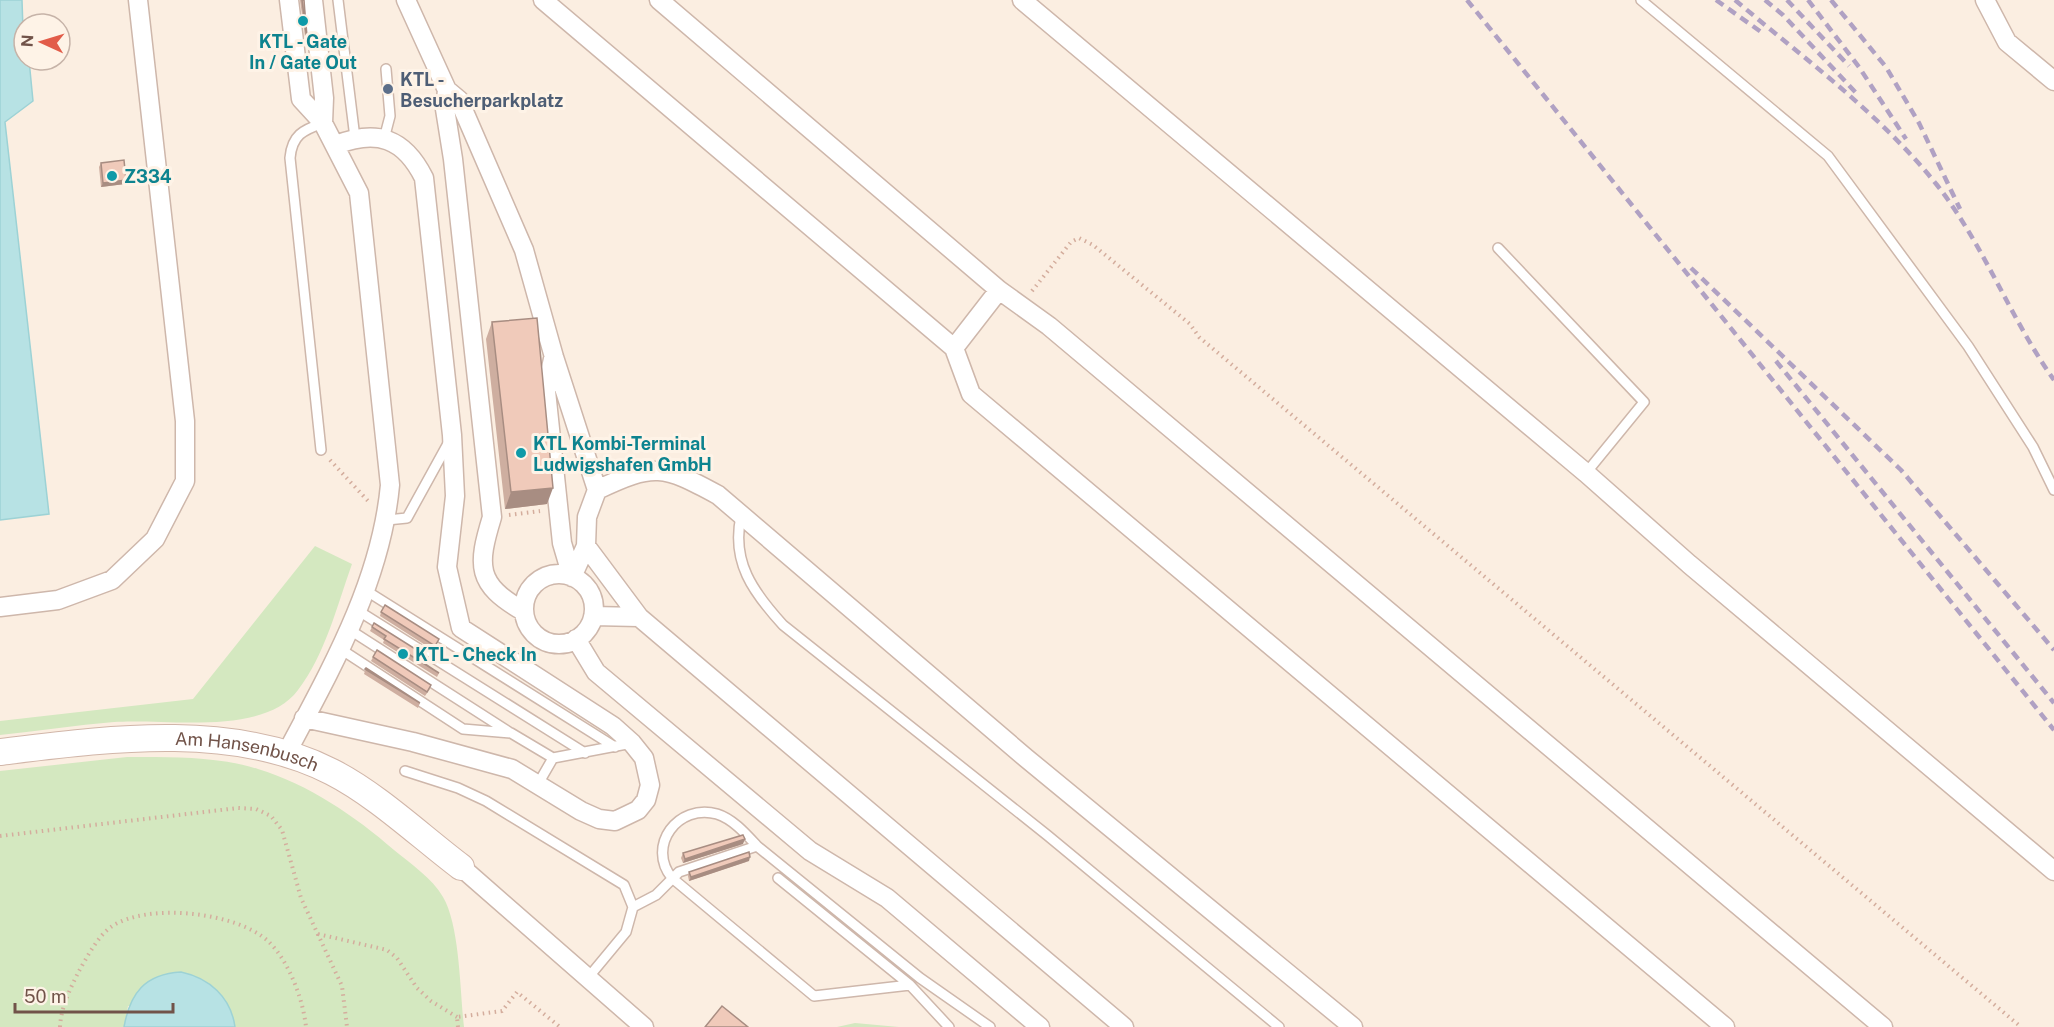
<svg xmlns="http://www.w3.org/2000/svg" width="2054" height="1027" viewBox="0 0 2054 1027" font-family="'Public Sans',sans-serif">
<style>
.green{fill:#d4e8c0}
.water{fill:#b7e2e4;stroke:#9dd2d5;stroke-width:1.5}
.lines{fill:none;stroke-linecap:round;stroke-linejoin:round}
.lane-casing{stroke:#ceb7ab;stroke-width:12}
.street-casing{stroke:#ceb7ab;stroke-width:21}
.secondary-casing{stroke:#d1b6a9;stroke-width:28}
.path{stroke:#d4ad9d;stroke-width:4;stroke-dasharray:1.5 4.5;stroke-linecap:butt}
.lane{stroke:#fff;stroke-width:9}
.street{stroke:#fff;stroke-width:18}
.secondary{stroke:#fff;stroke-width:26}
.rail{stroke:#b0a1c3;stroke-width:4.5;stroke-dasharray:9 6;stroke-linecap:butt}
.wall{fill:#ceaea0}
.shaded-wall{fill:#a88d82}
.building{fill:#f0caba;stroke:#a88d82;stroke-width:1.5}
.culture-dot{fill:#0f9aa8;stroke:#fef3e7;stroke-width:2}
.service-dot{fill:#5c6f8a;stroke:#fef3e7;stroke-width:2}
.labels{text-anchor:middle;dominant-baseline:central;stroke-width:6;stroke-linejoin:round;paint-order:stroke}
.culture-label{font-size:18px;font-weight:bold;fill:#0d838f;stroke:#fef3e7;text-anchor:start}
.service-label{font-size:18px;font-weight:bold;fill:#4e5e75;stroke:#fef3e7;text-anchor:start}
.street-label{font-size:18px;fill:#715349;stroke:#fef3e7}
</style>
<rect width="100%" height="100%" fill="#fbeee1"/>
<path class="green" d="M 315,546 L 352,564 C 337,606 325,655 298,690 C 263,737 165,718 114,722 C 76,725 38,731 0,735 L 0,721 L 193,699 Z
M 127,757 C 169,757 217,756 258,769 C 308,784 355,816 394,850 C 411,864 432,878 443,897 C 460,926 460,992 464,1027 L 235,1027 L 235,1024 L 128,1006 L 124,1027 L 0,1027 L 0,771 Z
M 855,1023 L 899,1027 L 837,1027 Z"/>
<path class="water" d="M 0,0 L 22,0 L 24,60 L 29,60 L 33,101 L 5,122 L 49,514 L 0,520 Z
M 181,972 C 209,978 231,997 235,1027 L 124,1027 C 130,993 145,974 181,972 Z"/>
<g class="lines">
<defs>
<path id="lane" d="M 338,0 L 355,138
M 1641,0 L 1828,156 L 1968,346 L 2033,447 L 2054,490
M 384,139 L 390,116 L 386,69
M 1498,248 L 1644,402 L 1586,473
M 321,450 L 290,158 C 292,135 303,130 323,123
M 741,516 C 731,562 753,592 783,625 L 1047,835 L 1279,1027
M 387,520 L 407,518 L 450,440
M 365,590 L 615,747
M 357,610 L 585,753
M 350,630 L 509,732
M 342,650 L 463,729 L 511,733 L 553,758 L 632,743
M 405,771 L 458,788 L 486,801 L 624,885 L 633,907 L 626,932 L 587,979
M 538,784 L 553,758
M 778,878 L 910,985 L 949,1027
M 633,907 L 656,895 L 679,872 L 757,846
M 910,985 L 814,996 L 672,878 C 646,846 678,803 717,814 C 733,819 746,834 757,846 L 920,978 L 990,1027"/>
<path id="street" d="M 313,0 L 324,98 L 323,123
M 406,0 L 447,90 L 459,100 L 524,250 L 554,357 L 597,490
M 543,0 L 954,348 L 971,394 L 1725,1027
M 659,0 L 999,290 L 1049,326 L 1883,1027
M 1022,0 L 1586,473 L 1689,564 L 2054,871
M 1985,0 L 2007,42 L 2054,81
M 447,90 L 445,109 L 453,159 L 492,517 C 477,566 476,584 523,611
M 954,348 L 999,290
M 553,359 L 546,391 L 562,543 L 572,577
M 586,546 L 639,617 L 1124,1027
M524 609a35 35 0 1 1 70 0a35 35 0 1 1-70 0Z
M 572,577 L 586,546 L 587,517 L 597,490 C 654,463 663,465 718,495 L 1026,758 L 1353,1027
M 0,607 L 58,600 L 112,580 L 155,539 L 185,481 L 185,421 L 138,0
M 593,616 L 639,617
M 576,639 L 596,672 L 810,851 L 887,898 L 1040,1027
M 304,718 L 413,742 L 512,769 L 581,811 L 599,819 L 615,821 L 638,810 L 646,800 L 650,785 L 644,758 L 632,743 L 613,726 L 461,628 L 447,567 L 455,496 L 452,435 L 424,178 C 404,138 377,129 336,145
M 286,754 C 331,669 381,582 390,485 L 359,193 L 323,123 L 301,99 L 289,0
M 461,867 L 644,1027"/>
<g id="secondary">
<path id="s1" d="M 0,752 C 106,739 233,721 332,772 C 377,795 420,836 461,867"/>
</g>
</defs>
<use href="#lane" class="lane-casing"/>
<use href="#street" class="street-casing"/>
<use href="#secondary" class="secondary-casing"/>
<path class="path" d="M 1032,291 L 1071,242 L 1079,238 L 1093,245 L 1190,324 L 1199,337 L 2021,1027
M 330,460 L 368,501
M 509,515 L 540,511
M 0,836 L 238,808 L 256,809 L 271,816 L 282,830 L 301,898 L 342,986 L 347,1027
M 318,934 L 387,950 L 397,958 L 417,988 L 431,1001 L 457,1017
M 60,1027 C 61,1007 70,989 79,971 C 87,957 98,936 111,927 C 147,902 236,912 268,941 C 289,961 303,999 306,1027
M 458,1027 L 457,1017 L 502,1011 L 517,992 L 560,1027"/>
<use href="#lane" class="lane"/>
<use href="#street" class="street"/>
<use href="#secondary" class="secondary"/>
<path class="rail" d="M 1467,0 L 2054,730
M 1716,0 L 1764,34
M 1735,0 C 1805,59 1880,114 1937,185 C 1984,245 2010,318 2054,380
M 1765,0 L 1783,15 L 1859,96
M 1787,0 L 1849,66
M 1808,0 L 1859,67 L 1906,139
M 1831,0 L 1886,67 L 1919,123 L 1960,209
M 1691,268 L 1901,470 L 2054,650
M 1776,361 L 2054,703"/>
</g>
<path class="wall" d="M 300,0 L 304,0 L 307,40 L 306,44 Z
M 101,163 L 126,180 L 125,184 L 101,187 L 99,167 Z
M 492,322 L 547,504 L 505,509 L 486,339 Z
M 381,612 L 437,643 L 433,650 L 380,616 Z
M 372,627 L 426,661 L 425,664 L 439,673 L 437,677 L 383,643 L 384,640 L 370,631 Z
M 373,657 L 430,689 L 425,696 L 371,661 Z
M 366,668 L 420,703 L 418,708 L 364,674 Z
M 743,844 L 683,863 L 681,858 L 683,853 Z
M 749,861 L 689,881 L 688,876 L 689,872 Z"/>
<path class="shaded-wall" d="M 126,180 L 125,184 L 101,187 L 103,183 Z
M 553,488 L 547,504 L 505,509 L 511,492 Z
M 745,839 L 743,844 L 683,863 L 685,859 Z
M 750,857 L 749,861 L 689,881 L 691,877 Z"/>
<path class="building" d="M 302,0 L 304,0 L 307,40 Z
M 124,160 L 126,180 L 103,183 L 101,163 Z
M 537,318 L 553,488 L 511,492 L 492,322 Z
M 385,605 L 439,639 L 435,646 L 381,612 Z
M 374,623 L 428,657 L 424,663 L 439,673 L 384,639 L 386,636 L 372,627 Z
M 377,650 L 431,685 L 427,692 L 373,657 Z
M 366,668 L 420,703 L 365,669 Z
M 743,835 L 745,839 L 685,859 L 683,853 Z
M 749,852 L 750,857 L 691,877 L 689,872 Z
M 722,1006 L 748,1027 L 705,1027 Z"/>
<g class="culture-dot">
<circle cx="303" cy="21" r="6"/>
<circle cx="112" cy="176" r="6"/>
<circle cx="521" cy="453" r="6"/>
<circle cx="403" cy="654" r="6"/>
</g>
<circle class="service-dot" cx="388" cy="89" r="6"/>
<g class="labels">
<g class="culture-label">
<text x="303" y="41" text-anchor="middle">KTL - Gate<tspan x="303" dy="21">In / Gate Out</tspan></text>
<text x="124" y="176">Z334</text>
<text x="533" y="443">KTL Kombi-Terminal<tspan x="533" dy="21">Ludwigshafen GmbH</tspan></text>
<text x="415" y="654">KTL - Check In</text>
</g>
<g class="service-label">
<text x="400" y="79">KTL -<tspan x="400" dy="21">Besucherparkplatz</tspan></text>
</g>
<g class="street-label">
<text stroke="none"><textPath href="#s1" startOffset="249">Am Hansenbusch</textPath></text>
</g>
</g>
<g transform="translate(42 42) rotate(274)"><circle r="28" fill="#fef3e7" stroke="#c6b3a8" stroke-width="1.5"/>
<path d="M0-4.5L10 22L0 15L-10 22Z" fill="#e25c49"/>
<text y="-9" font-size="16" font-weight="bold" text-anchor="middle" fill="#715349">N</text>
</g>
<path d="M15 1003v9h158v-9" fill="none" stroke="#715349" stroke-width="3"/>
<text x="24" y="1003" font-size="18" fill="#715349" stroke="#fef3e7" stroke-width="4.5" paint-order="stroke">50 m</text>
</svg>
